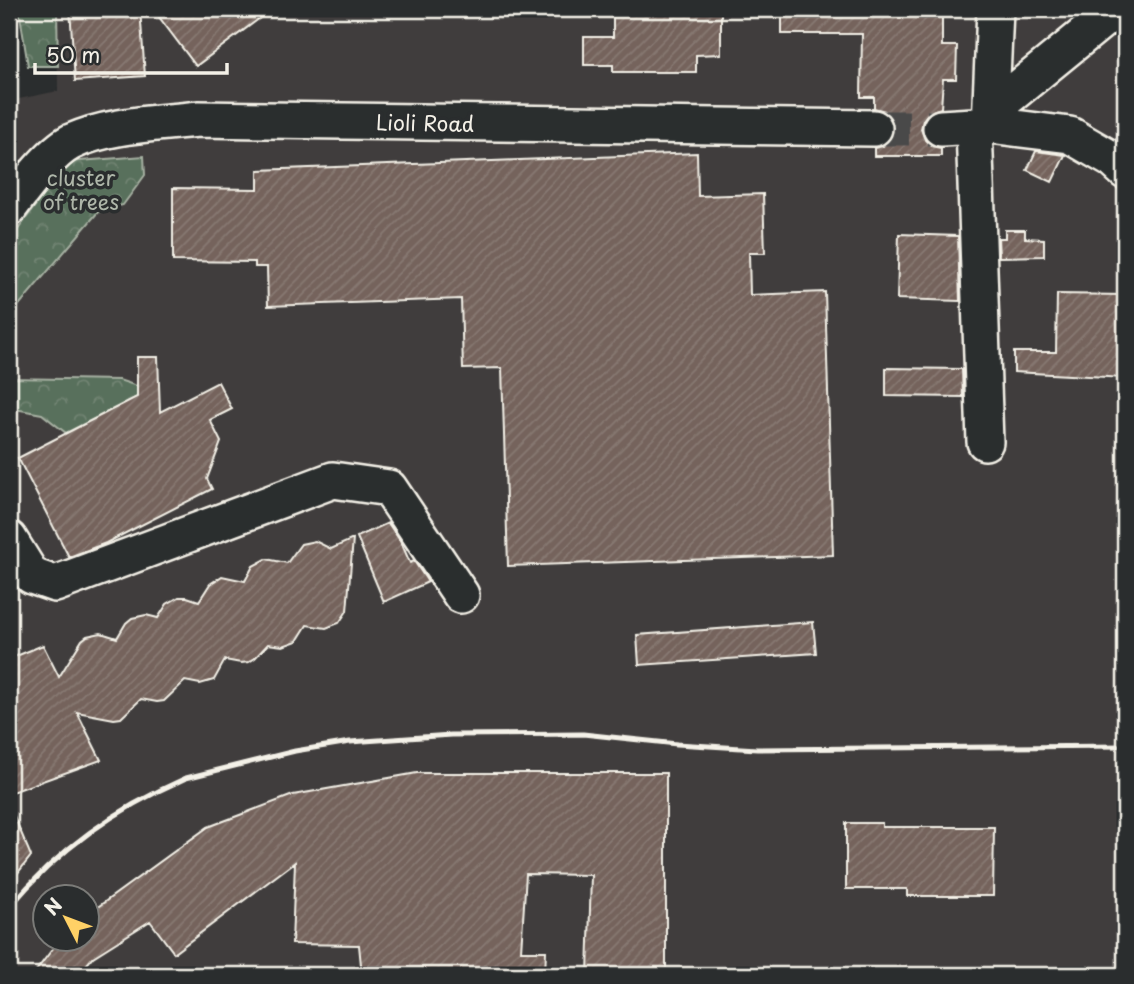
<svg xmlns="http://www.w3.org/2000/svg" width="1134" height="984" viewBox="0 0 1134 984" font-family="'Playpen Sans',sans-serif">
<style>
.built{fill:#403d3c;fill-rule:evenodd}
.forest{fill:url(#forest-crowns);stroke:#a6b0a2;stroke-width:2}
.building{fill:url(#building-hatch);stroke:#f4f1e8;stroke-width:2}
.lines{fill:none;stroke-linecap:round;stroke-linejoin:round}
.minor-tunnel{stroke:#484a4a;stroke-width:35;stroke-dasharray:35 18;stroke-linecap:butt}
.minor-casing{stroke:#f4f1e8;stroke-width:40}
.minor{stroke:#2a2d2e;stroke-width:35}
.rail{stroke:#f4f1e8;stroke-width:5}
.labels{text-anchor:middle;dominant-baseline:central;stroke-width:7;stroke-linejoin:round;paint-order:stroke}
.street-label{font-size:21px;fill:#f4f1e8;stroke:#2a2d2e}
.park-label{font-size:21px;fill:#aeb6a9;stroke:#2a2d2e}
</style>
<defs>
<pattern id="forest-crowns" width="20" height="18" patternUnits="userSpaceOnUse" patternTransform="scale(1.75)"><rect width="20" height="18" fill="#586f5b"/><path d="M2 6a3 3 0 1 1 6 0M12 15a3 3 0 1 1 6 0" fill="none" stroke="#718473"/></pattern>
<pattern id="building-hatch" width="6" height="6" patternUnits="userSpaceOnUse" patternTransform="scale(1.75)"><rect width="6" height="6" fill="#74635c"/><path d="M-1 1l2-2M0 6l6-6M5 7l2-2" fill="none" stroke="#887a73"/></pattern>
</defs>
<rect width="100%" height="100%" fill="#2a2d2e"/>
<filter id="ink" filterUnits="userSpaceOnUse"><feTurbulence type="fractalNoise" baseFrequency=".0143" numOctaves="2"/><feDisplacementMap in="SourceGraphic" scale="14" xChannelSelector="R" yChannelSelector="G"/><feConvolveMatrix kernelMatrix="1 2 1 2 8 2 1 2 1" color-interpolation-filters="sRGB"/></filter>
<g filter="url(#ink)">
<path class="built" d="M 57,9 L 1125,9 L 1125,975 L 9,975 L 9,101 L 58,91 ZM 46,897 L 88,897 L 88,939 L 46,939 Z"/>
<path class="forest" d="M 19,9 L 57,9 L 58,66 L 28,66 Z
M 144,156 L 145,175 L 123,205 L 98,212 L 9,317 L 9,242 L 67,162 Z
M 9,378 L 119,380 L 137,386 L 143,394 L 66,433 L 42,414 L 9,408 Z"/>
<path class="building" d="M 70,9 L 140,9 L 145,76 L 75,81 Z
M 153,9 L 272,9 L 196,66 Z
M 613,9 L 721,9 L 721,54 L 696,55 L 696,72 L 613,72 L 613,65 L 584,65 L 584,37 L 613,37 Z
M 782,9 L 942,9 L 942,46 L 957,46 L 956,79 L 943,79 L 941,108 L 929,112 L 923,120 L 921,129 L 925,140 L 931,146 L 941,148 L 941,156 L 874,156 L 874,148 L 883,146 L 891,139 L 894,128 L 891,118 L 885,111 L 874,108 L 874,97 L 861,97 L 862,34 L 782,34 Z
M 1036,151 L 1065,155 L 1052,182 L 1027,170 Z
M 697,153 L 698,196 L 763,194 L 765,253 L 749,253 L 750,295 L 825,292 L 833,555 L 508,566 L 502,368 L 463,369 L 461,299 L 268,306 L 267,267 L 255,267 L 255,262 L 173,261 L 173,188 L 258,189 L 258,170 Z
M 1005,230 L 1025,230 L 1025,238 L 1044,239 L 1044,256 L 999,257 L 998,238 L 1005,238 Z
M 899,234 L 958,236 L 960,301 L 897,299 Z
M 1057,294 L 1125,295 L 1125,378 L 1014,372 L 1014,352 L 1056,352 Z
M 137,357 L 158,357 L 160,412 L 218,382 L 232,409 L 210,420 L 221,442 L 207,479 L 212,489 L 106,543 L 69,557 L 18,458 L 137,397 Z
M 886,368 L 962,369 L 963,397 L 886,396 Z
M 388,523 L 401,542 L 410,563 L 414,561 L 428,582 L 384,602 L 357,537 Z
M 353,539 L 347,611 L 339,623 L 326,628 L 307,625 L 297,641 L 283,646 L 268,644 L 255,658 L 249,662 L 241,663 L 225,660 L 214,680 L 200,684 L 185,681 L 164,701 L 157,702 L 141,699 L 121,718 L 114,719 L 77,712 L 101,760 L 9,793 L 9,659 L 43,645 L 59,677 L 82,640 L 87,636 L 101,633 L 117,638 L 126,623 L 132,618 L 146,615 L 158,618 L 167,604 L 179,597 L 187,597 L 199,601 L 210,584 L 222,576 L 245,581 L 253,566 L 266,559 L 287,563 L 301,544 L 315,541 L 331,549 Z
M 813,622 L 816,653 L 639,665 L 637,635 Z
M 417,773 L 666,773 L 666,975 L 588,975 L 591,875 L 526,874 L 521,951 L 546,951 L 545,975 L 362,975 L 359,945 L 292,944 L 295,862 L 174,953 L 150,921 L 93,957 L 78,975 L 33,975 L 60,939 L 88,939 L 88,914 L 208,827 L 293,795 Z
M 9,804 L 31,856 L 9,884 Z
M 846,823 L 882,823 L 882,827 L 994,827 L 993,896 L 907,896 L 907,889 L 846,889 Z"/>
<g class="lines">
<path class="minor-tunnel" d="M 874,128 L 941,128"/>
<defs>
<path id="minor" d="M 991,111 L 1116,9
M 990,125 L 995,9
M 974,126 L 985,442
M 941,128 L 990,125 L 1070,135 L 1113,160 L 1125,171
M 9,208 C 23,189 50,153 71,142 C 110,124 157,124 198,119 L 874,128
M 9,539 L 32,576 L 55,584 L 333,480 L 389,488 L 461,595"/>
</defs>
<use href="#minor" class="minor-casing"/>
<use href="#minor" class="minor"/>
<path class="rail" d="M 9,908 C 58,849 116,809 186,778 L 295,751 L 350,742 L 451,735 L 583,734 L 677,744 L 757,749 L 1125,746"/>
</g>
</g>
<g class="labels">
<g class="street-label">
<text transform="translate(425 122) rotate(1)">Lioli Road</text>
</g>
<g class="park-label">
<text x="81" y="177">cluster<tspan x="81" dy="24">of trees</tspan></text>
</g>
</g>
<rect width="1134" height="984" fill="none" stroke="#2a2d2e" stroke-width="35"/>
<rect x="18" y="18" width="1099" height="949" fill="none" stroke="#f4f1e8" stroke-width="2.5" filter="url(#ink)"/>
<g transform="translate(66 918) rotate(312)"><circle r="33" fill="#2a2d2e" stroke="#7b7b78" stroke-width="2"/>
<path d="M0-5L12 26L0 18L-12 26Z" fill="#ffd166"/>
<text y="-10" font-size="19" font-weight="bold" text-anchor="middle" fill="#f4f1e8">N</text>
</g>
<path d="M35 63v10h192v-10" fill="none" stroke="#f4f1e8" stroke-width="3.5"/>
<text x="46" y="63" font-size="21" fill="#f4f1e8" stroke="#2a2d2e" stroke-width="5" paint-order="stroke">50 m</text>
</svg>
